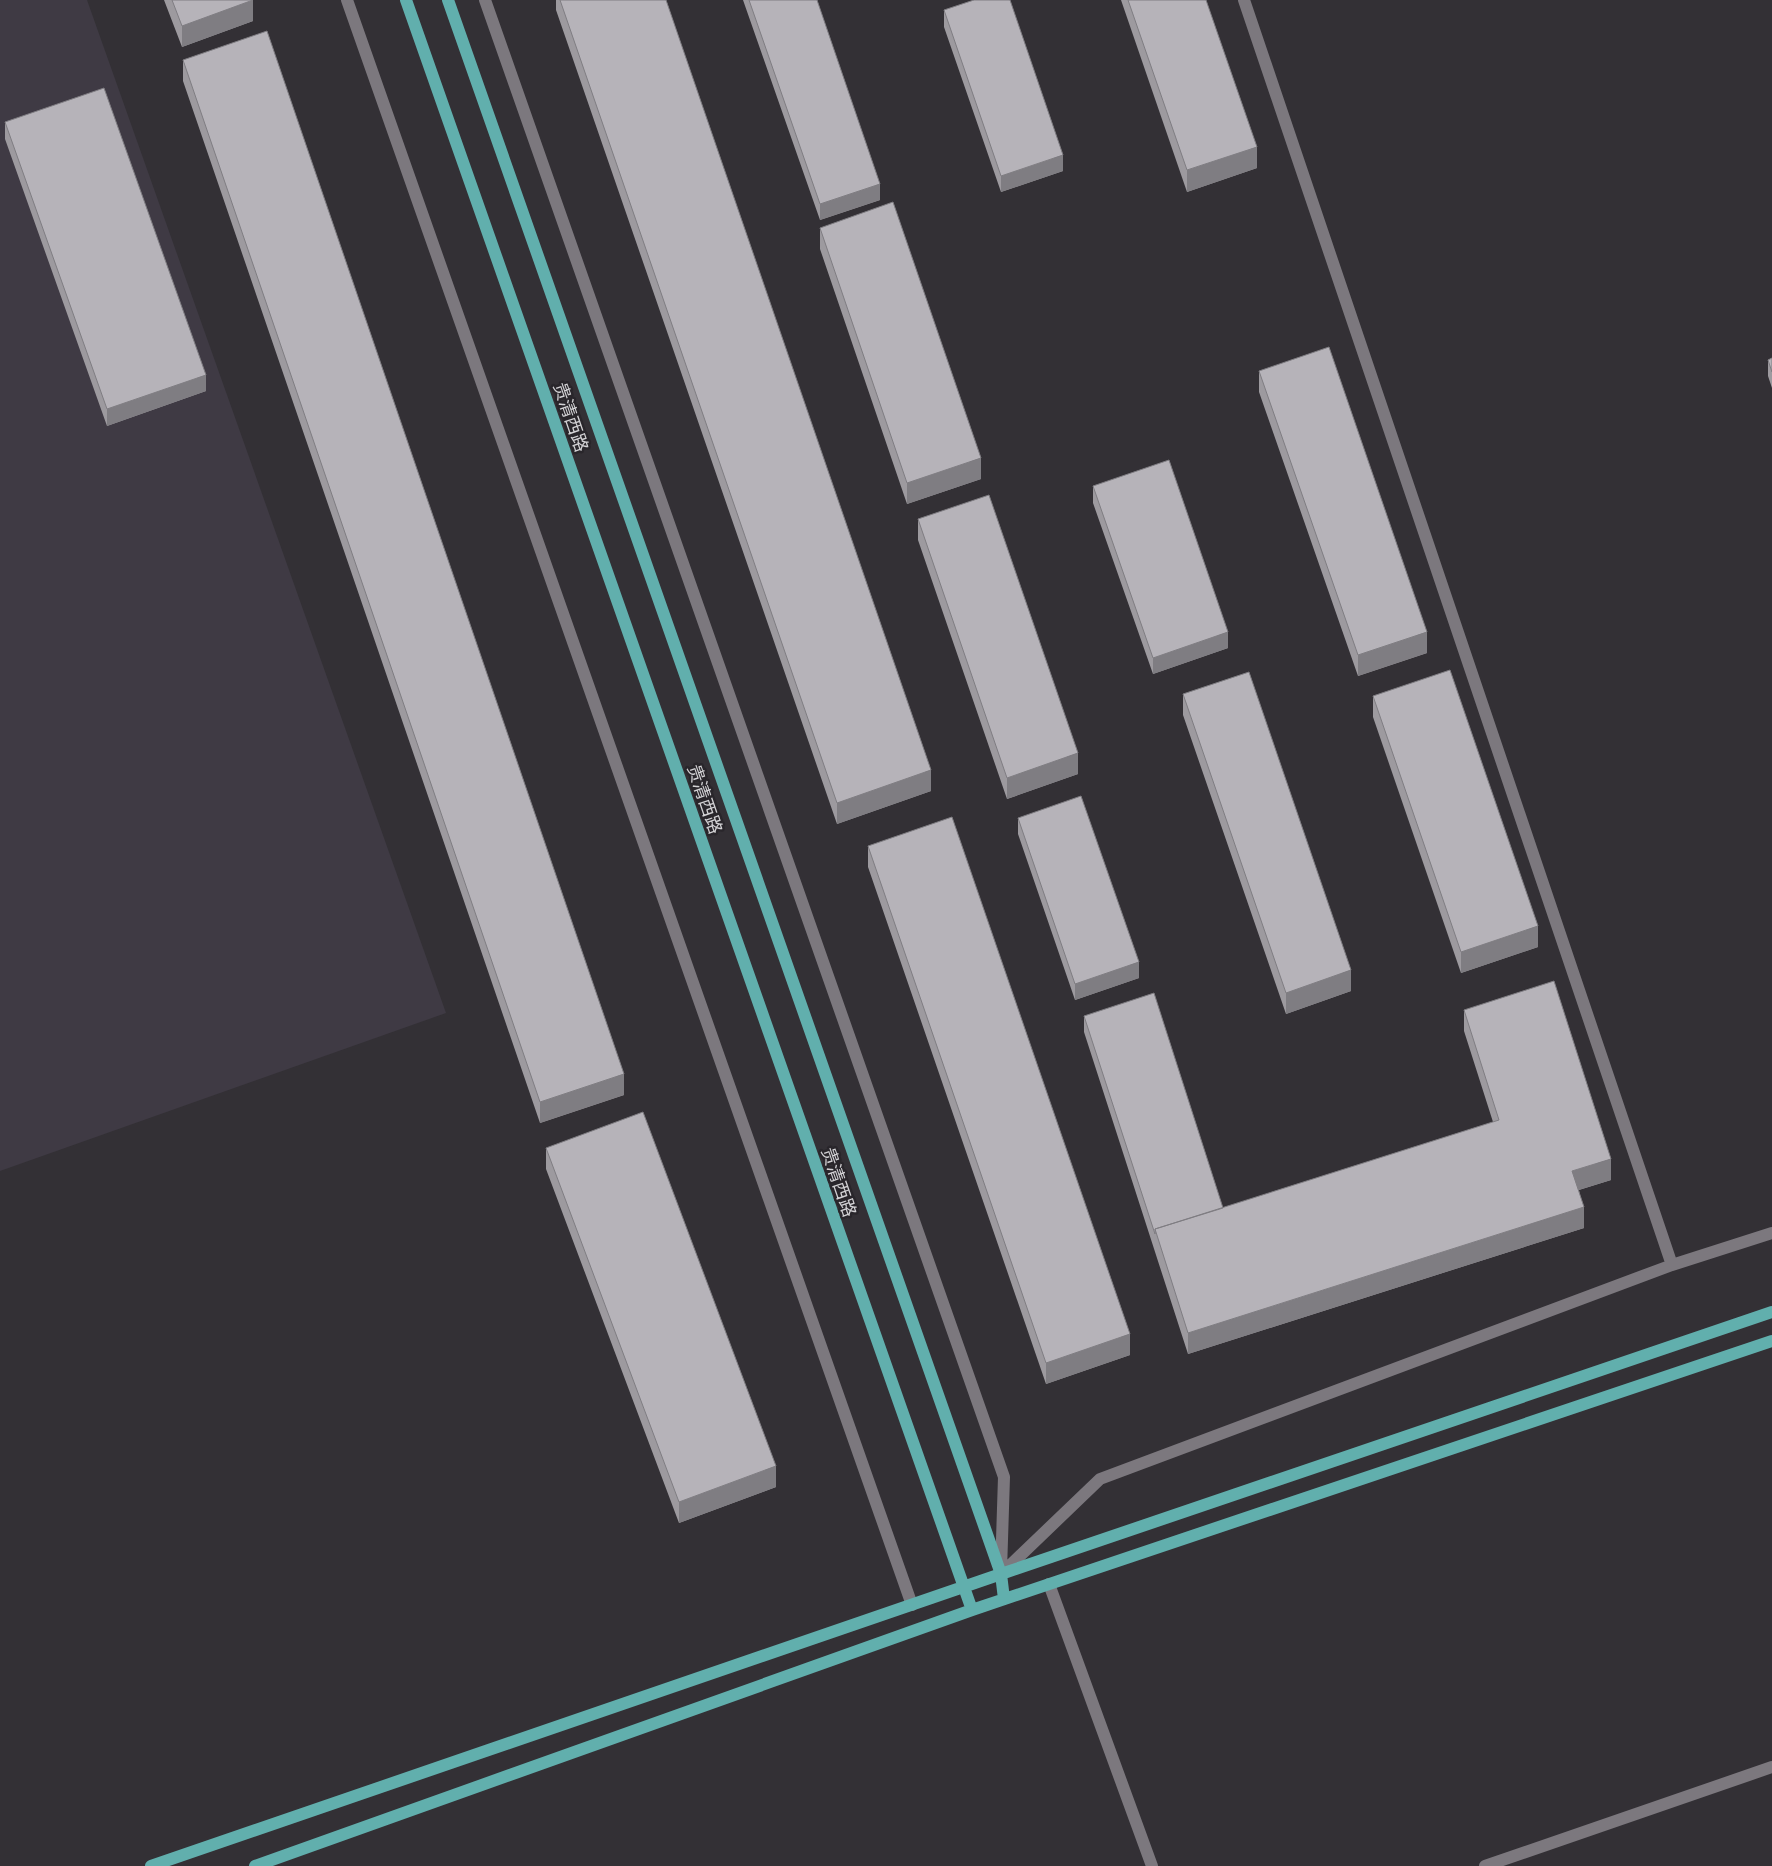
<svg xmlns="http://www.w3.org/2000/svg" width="1772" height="1866" viewBox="0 0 1772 1866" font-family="'Asap Condensed','Noto Sans SC',sans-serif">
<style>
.built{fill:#3f3a44}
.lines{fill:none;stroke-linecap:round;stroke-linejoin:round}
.minor{stroke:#7c787e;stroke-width:12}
.major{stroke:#61afad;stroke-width:12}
.wall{fill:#9d9a9f}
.shaded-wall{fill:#7f7d82}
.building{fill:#b6b3b9;stroke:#7f7d82}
.labels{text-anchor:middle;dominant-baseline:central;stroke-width:5;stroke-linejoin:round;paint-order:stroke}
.street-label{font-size:18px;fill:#d3d2d5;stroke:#29262b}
</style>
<rect width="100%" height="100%" fill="#333035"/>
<path class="built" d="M 0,0 L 87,0 L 446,1013 L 0,1171 Z"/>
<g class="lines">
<path class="minor" d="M 347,0 L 912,1605
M 485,0 L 1004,1477 L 1001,1571
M 1244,0 L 1672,1265
M 1001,1574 L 1100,1479 L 1672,1265 L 1772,1233
M 1049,1584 L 1152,1866
M 1485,1866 L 1772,1767"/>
<path class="major" d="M 406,0 L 972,1610
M 448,0 L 1001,1574 L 1004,1599
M 151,1866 L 1001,1574 L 1772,1312
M 255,1866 L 972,1610 L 1772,1341"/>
</g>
<path class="wall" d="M 164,0 L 253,0 L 253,21 L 182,47 Z
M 556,0 L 666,0 L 931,791 L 837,824 L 556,10 Z
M 743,0 L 817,0 L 880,200 L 820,220 Z
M 1121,0 L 1206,0 L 1257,168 L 1187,192 Z
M 944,10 L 1063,171 L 1001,192 L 944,27 Z
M 183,60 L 624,1095 L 540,1123 L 183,81 Z
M 5,122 L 206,391 L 107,426 L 5,139 Z
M 820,228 L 981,479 L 907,504 L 820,249 Z
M 1772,358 L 1772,388 L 1768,376 L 1768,360 Z
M 1259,371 L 1427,653 L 1358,676 L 1259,392 Z
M 1093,486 L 1228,648 L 1153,674 L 1093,503 Z
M 918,519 L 1078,774 L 1007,799 L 918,540 Z
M 1183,694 L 1351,991 L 1286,1014 L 1183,715 Z
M 1373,696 L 1538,947 L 1461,973 L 1373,717 Z
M 1018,818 L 1139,978 L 1075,1000 L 1018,834 Z
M 868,846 L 1130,1355 L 1046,1384 L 868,867 Z
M 1464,1010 L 1611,1180 L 1579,1190 L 1584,1228 L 1188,1354 L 1084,1032 L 1084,1016 L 1223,1208 L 1493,1122 L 1464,1031 Z
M 546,1148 L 776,1487 L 679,1523 L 546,1169 Z"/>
<path class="shaded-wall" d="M 253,0 L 253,21 L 182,47 L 182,26 Z
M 1257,147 L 1257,168 L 1187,192 L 1187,170 Z
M 1063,155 L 1063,171 L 1001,192 L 1001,176 Z
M 880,184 L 880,200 L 820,220 L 820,204 Z
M 206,375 L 206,391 L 107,426 L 107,409 Z
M 981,458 L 981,479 L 907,504 L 907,483 Z
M 1228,632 L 1228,648 L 1153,674 L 1153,658 Z
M 1427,632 L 1427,653 L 1358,676 L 1358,655 Z
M 1078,753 L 1078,774 L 1007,799 L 1007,778 Z
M 931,770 L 931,791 L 837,824 L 837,803 Z
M 1538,926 L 1538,947 L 1461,973 L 1461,952 Z
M 1139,962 L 1139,978 L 1075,1000 L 1075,984 Z
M 1351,970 L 1351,991 L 1286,1014 L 1286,993 Z
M 624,1074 L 624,1095 L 540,1123 L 540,1102 Z
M 1611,1159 L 1611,1180 L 1572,1192 L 1572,1171 Z
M 1584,1207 L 1584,1228 L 1188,1354 L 1188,1333 Z
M 1130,1334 L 1130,1355 L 1046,1384 L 1046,1363 Z
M 776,1466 L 776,1487 L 679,1523 L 679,1502 Z"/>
<path class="building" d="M 172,0 L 253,0 L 182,26 Z
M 560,0 L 666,0 L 931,770 L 837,803 Z
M 749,0 L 817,0 L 880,184 L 820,204 Z
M 974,0 L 1010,0 L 1063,155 L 1001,176 L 944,10 Z
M 1128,0 L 1206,0 L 1257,147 L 1187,170 Z
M 267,31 L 624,1074 L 540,1102 L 183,60 Z
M 104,88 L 206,375 L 107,409 L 5,122 Z
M 893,202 L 981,458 L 907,483 L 820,228 Z
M 1329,347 L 1427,632 L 1358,655 L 1259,371 Z
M 1772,358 L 1772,372 L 1768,360 Z
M 1169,460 L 1228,632 L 1153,658 L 1093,486 Z
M 989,495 L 1078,753 L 1007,778 L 918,519 Z
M 1450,670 L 1538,926 L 1461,952 L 1373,696 Z
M 1249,672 L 1351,970 L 1286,993 L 1183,694 Z
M 1081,796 L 1139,962 L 1075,984 L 1018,818 Z
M 952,817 L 1130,1334 L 1046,1363 L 868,846 Z
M 1554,981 L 1611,1159 L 1572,1171 L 1584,1207 L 1188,1333 L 1155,1229 L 1499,1120 L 1464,1010 Z
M 1154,993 L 1223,1208 L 1155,1229 L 1155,1234 L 1084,1016 Z
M 643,1112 L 776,1466 L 679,1502 L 546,1148 Z"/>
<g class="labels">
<g class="street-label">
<text transform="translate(571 417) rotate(71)">贵清西路</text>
<text transform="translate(705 799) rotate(71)">贵清西路</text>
<text transform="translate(839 1182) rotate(71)">贵清西路</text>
</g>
</g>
</svg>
